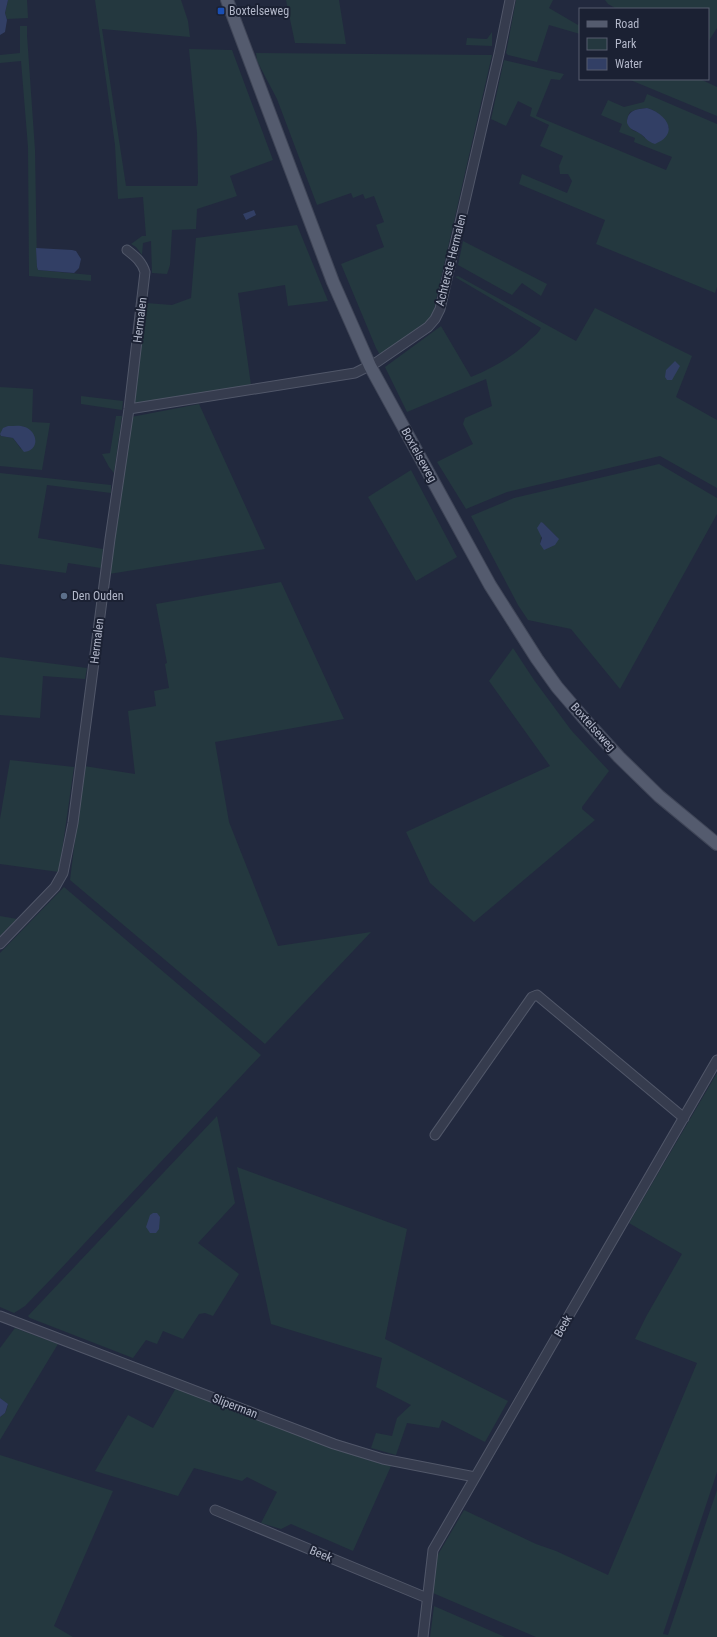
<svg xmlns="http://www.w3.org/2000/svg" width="717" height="1637" viewBox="0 0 717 1637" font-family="'Roboto Condensed',sans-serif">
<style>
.green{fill:#24383f;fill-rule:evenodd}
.water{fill:#323f65}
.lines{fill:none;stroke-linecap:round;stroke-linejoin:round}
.minor-casing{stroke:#515769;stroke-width:11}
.major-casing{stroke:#3f4557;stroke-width:14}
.minor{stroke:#363c4e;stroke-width:9}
.major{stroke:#545b6e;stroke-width:12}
.transit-dot{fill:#1a4fb4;stroke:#1b2133;stroke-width:1.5}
.service-dot{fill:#5c6f8a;stroke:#1b2133;stroke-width:1.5}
.labels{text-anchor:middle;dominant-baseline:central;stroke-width:4;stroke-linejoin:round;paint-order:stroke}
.poi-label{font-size:12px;fill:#b2b7c9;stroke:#1b2133;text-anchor:start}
.street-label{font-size:12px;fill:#b2b7c9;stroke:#1b2133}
</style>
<rect width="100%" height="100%" fill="#22293e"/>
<path class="green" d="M 8,0 L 27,0 L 28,18 L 7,19 L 5,13 Z
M 95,0 L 181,0 L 188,21 L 190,37 L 102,29 L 126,186 L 197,186 L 198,183 L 197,133 L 189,49 L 232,50 L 273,160 L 230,176 L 237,196 L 197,209 L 196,229 L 172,230 L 170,265 L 167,274 L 152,273 L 151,241 L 143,243 L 142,255 L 136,247 L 131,244 L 142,236 L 146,236 L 143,197 L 118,199 L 115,145 Z
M 286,0 L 339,0 L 346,44 L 295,43 Z
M 516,0 L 553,0 L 549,8 L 578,25 L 580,21 L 580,34 L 549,25 L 537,62 L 508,55 L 506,53 Z
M 605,0 L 717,0 L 717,28 L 708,42 L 708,9 L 617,9 L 608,4 Z
M 20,26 L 27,26 L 27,35 L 35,150 L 37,267 L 38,270 L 91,275 L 91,281 L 29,276 L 28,147 L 21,61 L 0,63 L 0,55 L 20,53 Z
M 492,32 L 492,46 L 466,45 L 467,38 L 487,39 Z
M 256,53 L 492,55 L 436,300 L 433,316 L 430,321 L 380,355 L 376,348 L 341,264 L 384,247 L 376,225 L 384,222 L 374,196 L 365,199 L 363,194 L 353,198 L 351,193 L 317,205 L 277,99 L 257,61 Z
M 504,60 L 564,74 L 560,80 L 551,79 L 536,116 L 666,170 L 672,157 L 634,142 L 635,138 L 619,132 L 622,124 L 601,115 L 608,100 L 624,107 L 644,102 L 647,94 L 717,124 L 717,287 L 715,293 L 596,244 L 605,220 L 519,184 L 522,174 L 567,193 L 572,181 L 568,174 L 560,174 L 559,166 L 563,156 L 540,146 L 549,125 L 530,116 L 532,108 L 518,101 L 506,126 L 491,119 ZM 647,108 C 658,111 664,118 669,128 L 645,138 L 640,133 L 632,130 L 627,119 L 630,112 L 639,109 Z
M 628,79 L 700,79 L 717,87 L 717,116 Z
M 297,225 L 328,301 L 288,306 L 285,285 L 238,293 L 251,385 L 137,404 L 134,403 L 146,303 L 172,305 L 191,298 L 196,238 Z
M 463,241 L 547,284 L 541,296 L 522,283 L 512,295 L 458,265 Z
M 458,276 L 576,341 L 595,308 L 692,356 L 676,397 L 717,420 L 717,488 L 660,456 L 507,492 L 466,509 L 437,462 L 473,444 L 463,424 L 465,418 L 492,406 L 486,379 L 407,412 L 385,367 L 441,326 L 471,377 C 494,367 513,357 531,339 C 535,336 539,332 541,328 L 455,277 Z
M 0,387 L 33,389 L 32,422 L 50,423 L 42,470 L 0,466 L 0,434 L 1,436 L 13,438 L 21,449 L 25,427 L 17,426 L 0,434 Z
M 81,396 L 123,401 L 122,410 L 81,404 Z
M 199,404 L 265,549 L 109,574 L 131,417 Z
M 116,416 L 122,416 L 114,473 L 109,467 L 102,454 L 110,453 Z
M 659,464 L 717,498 L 717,514 L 620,689 L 571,629 L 528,620 L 518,605 L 471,516 L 514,498 ZM 543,523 L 557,537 L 540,544 Z
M 411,470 L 457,557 L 416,581 L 368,497 Z
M 0,473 L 111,485 L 111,493 L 47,485 L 38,538 L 103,549 L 101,568 L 68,563 L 66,573 L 0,564 Z
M 281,582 L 344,719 L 215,742 L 229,822 L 278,946 L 371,932 L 265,1044 L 70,880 L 84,766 L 135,774 L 128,711 L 156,706 L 154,691 L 169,688 L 165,664 L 167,663 L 156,604 Z
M 513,648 L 534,680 L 571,730 L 609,771 L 582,807 L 582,809 L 595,820 L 474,922 L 430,883 L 406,832 L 550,766 L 489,681 Z
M 0,657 L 87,668 L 85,679 L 43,676 L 40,718 L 0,715 Z
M 10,760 L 74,767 L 59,872 L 0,864 L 0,819 Z
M 64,887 L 261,1055 L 53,1277 L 25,1306 L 14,1313 L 0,1307 L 0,953 Z
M 0,916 L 17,919 L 0,936 Z
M 717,1073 L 717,1472 L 663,1634 L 668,1635 L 717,1490 L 717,1637 L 536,1637 L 433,1593 L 436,1558 L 464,1510 L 536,1544 L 556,1551 L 608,1575 L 697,1363 L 635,1339 L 647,1315 L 682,1254 L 629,1223 Z
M 217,1116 L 235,1203 L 198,1243 L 239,1274 L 213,1316 L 205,1313 L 199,1314 L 183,1339 L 163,1331 L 157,1344 L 146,1340 L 133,1358 L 30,1318 L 28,1316 Z
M 237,1167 L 407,1229 L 385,1339 L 508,1401 L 485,1442 L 442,1420 L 439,1428 L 407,1423 L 396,1455 L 371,1448 L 376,1433 L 392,1436 L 397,1418 L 411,1405 L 376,1387 L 382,1358 L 271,1324 Z
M 15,1328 L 58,1344 L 0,1440 L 0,1417 L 5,1413 L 8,1405 L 0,1398 L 0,1348 Z
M 176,1388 L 314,1441 L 368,1460 L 391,1466 L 353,1551 L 291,1524 L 281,1529 L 261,1523 L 277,1492 L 247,1477 L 242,1481 L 194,1468 L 178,1496 L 95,1471 L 128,1415 L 153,1428 Z
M 0,1455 L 113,1491 L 54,1626 L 73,1637 L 0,1637 Z
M 434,1606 L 505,1637 L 430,1637 Z"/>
<path class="water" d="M 0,0 L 8,0 L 5,13 L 7,20 L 5,32 L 0,35 Z
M 647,108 C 667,114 680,134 655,144 C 647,142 645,136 639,133 C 633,129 630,130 627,123 C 627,110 637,109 647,108 Z
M 254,210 L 256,215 L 246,220 L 243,214 Z
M 36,248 L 72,250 L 76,251 L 81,259 L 79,268 L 74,273 L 38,270 L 37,267 Z
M 675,361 L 680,366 L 672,380 L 667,380 L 665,377 L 666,370 Z
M 8,426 C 14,426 20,425 25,427 C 38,432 40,450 24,452 L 13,438 L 1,436 L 0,434 L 3,428 Z
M 541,522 L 543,523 L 559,539 L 555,545 L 544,550 L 540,544 L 542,538 L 537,528 Z
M 153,1213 L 157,1213 L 160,1217 L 159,1229 L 156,1233 L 150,1233 L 146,1227 L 150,1215 Z
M 0,1398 L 8,1404 L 5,1413 L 0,1417 Z"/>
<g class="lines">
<defs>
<path id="minor" d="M 129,409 L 355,373 L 377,362 L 428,327 L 435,319 L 440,309 L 499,54 L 510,0
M 0,944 L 55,887 L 63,873 L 73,823 L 110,539 L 129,409 L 145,272 C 142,262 136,257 127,250
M 435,1135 L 532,997 L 537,995 L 684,1118
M 0,1316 L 334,1444 L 383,1459 L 475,1477
M 215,1510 L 427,1598
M 423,1637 L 433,1550 L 717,1060"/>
<path id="major" d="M 227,0 L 333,282 L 370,366 L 490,585 L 537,659 L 557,687 L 587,722 L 619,757 L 659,796 L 717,844"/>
</defs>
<use href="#minor" class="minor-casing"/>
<use href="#major" class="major-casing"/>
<use href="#minor" class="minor"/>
<use href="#major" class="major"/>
</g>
<rect class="transit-dot" x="217" y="7" width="8" height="8" rx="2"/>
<circle class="service-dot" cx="64" cy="596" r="4"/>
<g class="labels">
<g class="poi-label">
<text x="229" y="11">Boxtelseweg</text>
<text x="72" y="596">Den Ouden</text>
</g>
<g class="street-label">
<text transform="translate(451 260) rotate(-76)">Achterste Hermalen</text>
<text transform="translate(140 320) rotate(-83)">Hermalen</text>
<text transform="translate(419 455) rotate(61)">Boxtelseweg</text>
<text transform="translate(97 641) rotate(-83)">Hermalen</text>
<text transform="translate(593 727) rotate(48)">Boxtelseweg</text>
<text transform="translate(563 1326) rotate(-60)">Beek</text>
<text transform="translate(235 1406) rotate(21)">Sliperman</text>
<text transform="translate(321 1554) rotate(23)">Beek</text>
</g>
</g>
<rect x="579" y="8" width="130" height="72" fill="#1b2133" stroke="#575d6f"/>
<rect x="587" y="21" width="20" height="6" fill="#545b6e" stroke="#575d6f"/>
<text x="615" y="28" font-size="12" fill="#b2b7c9">Road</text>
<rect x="587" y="38" width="20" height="12" fill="#24383f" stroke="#575d6f"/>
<text x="615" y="48" font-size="12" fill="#b2b7c9">Park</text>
<rect x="587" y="58" width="20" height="12" fill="#323f65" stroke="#575d6f"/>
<text x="615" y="68" font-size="12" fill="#b2b7c9">Water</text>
</svg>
